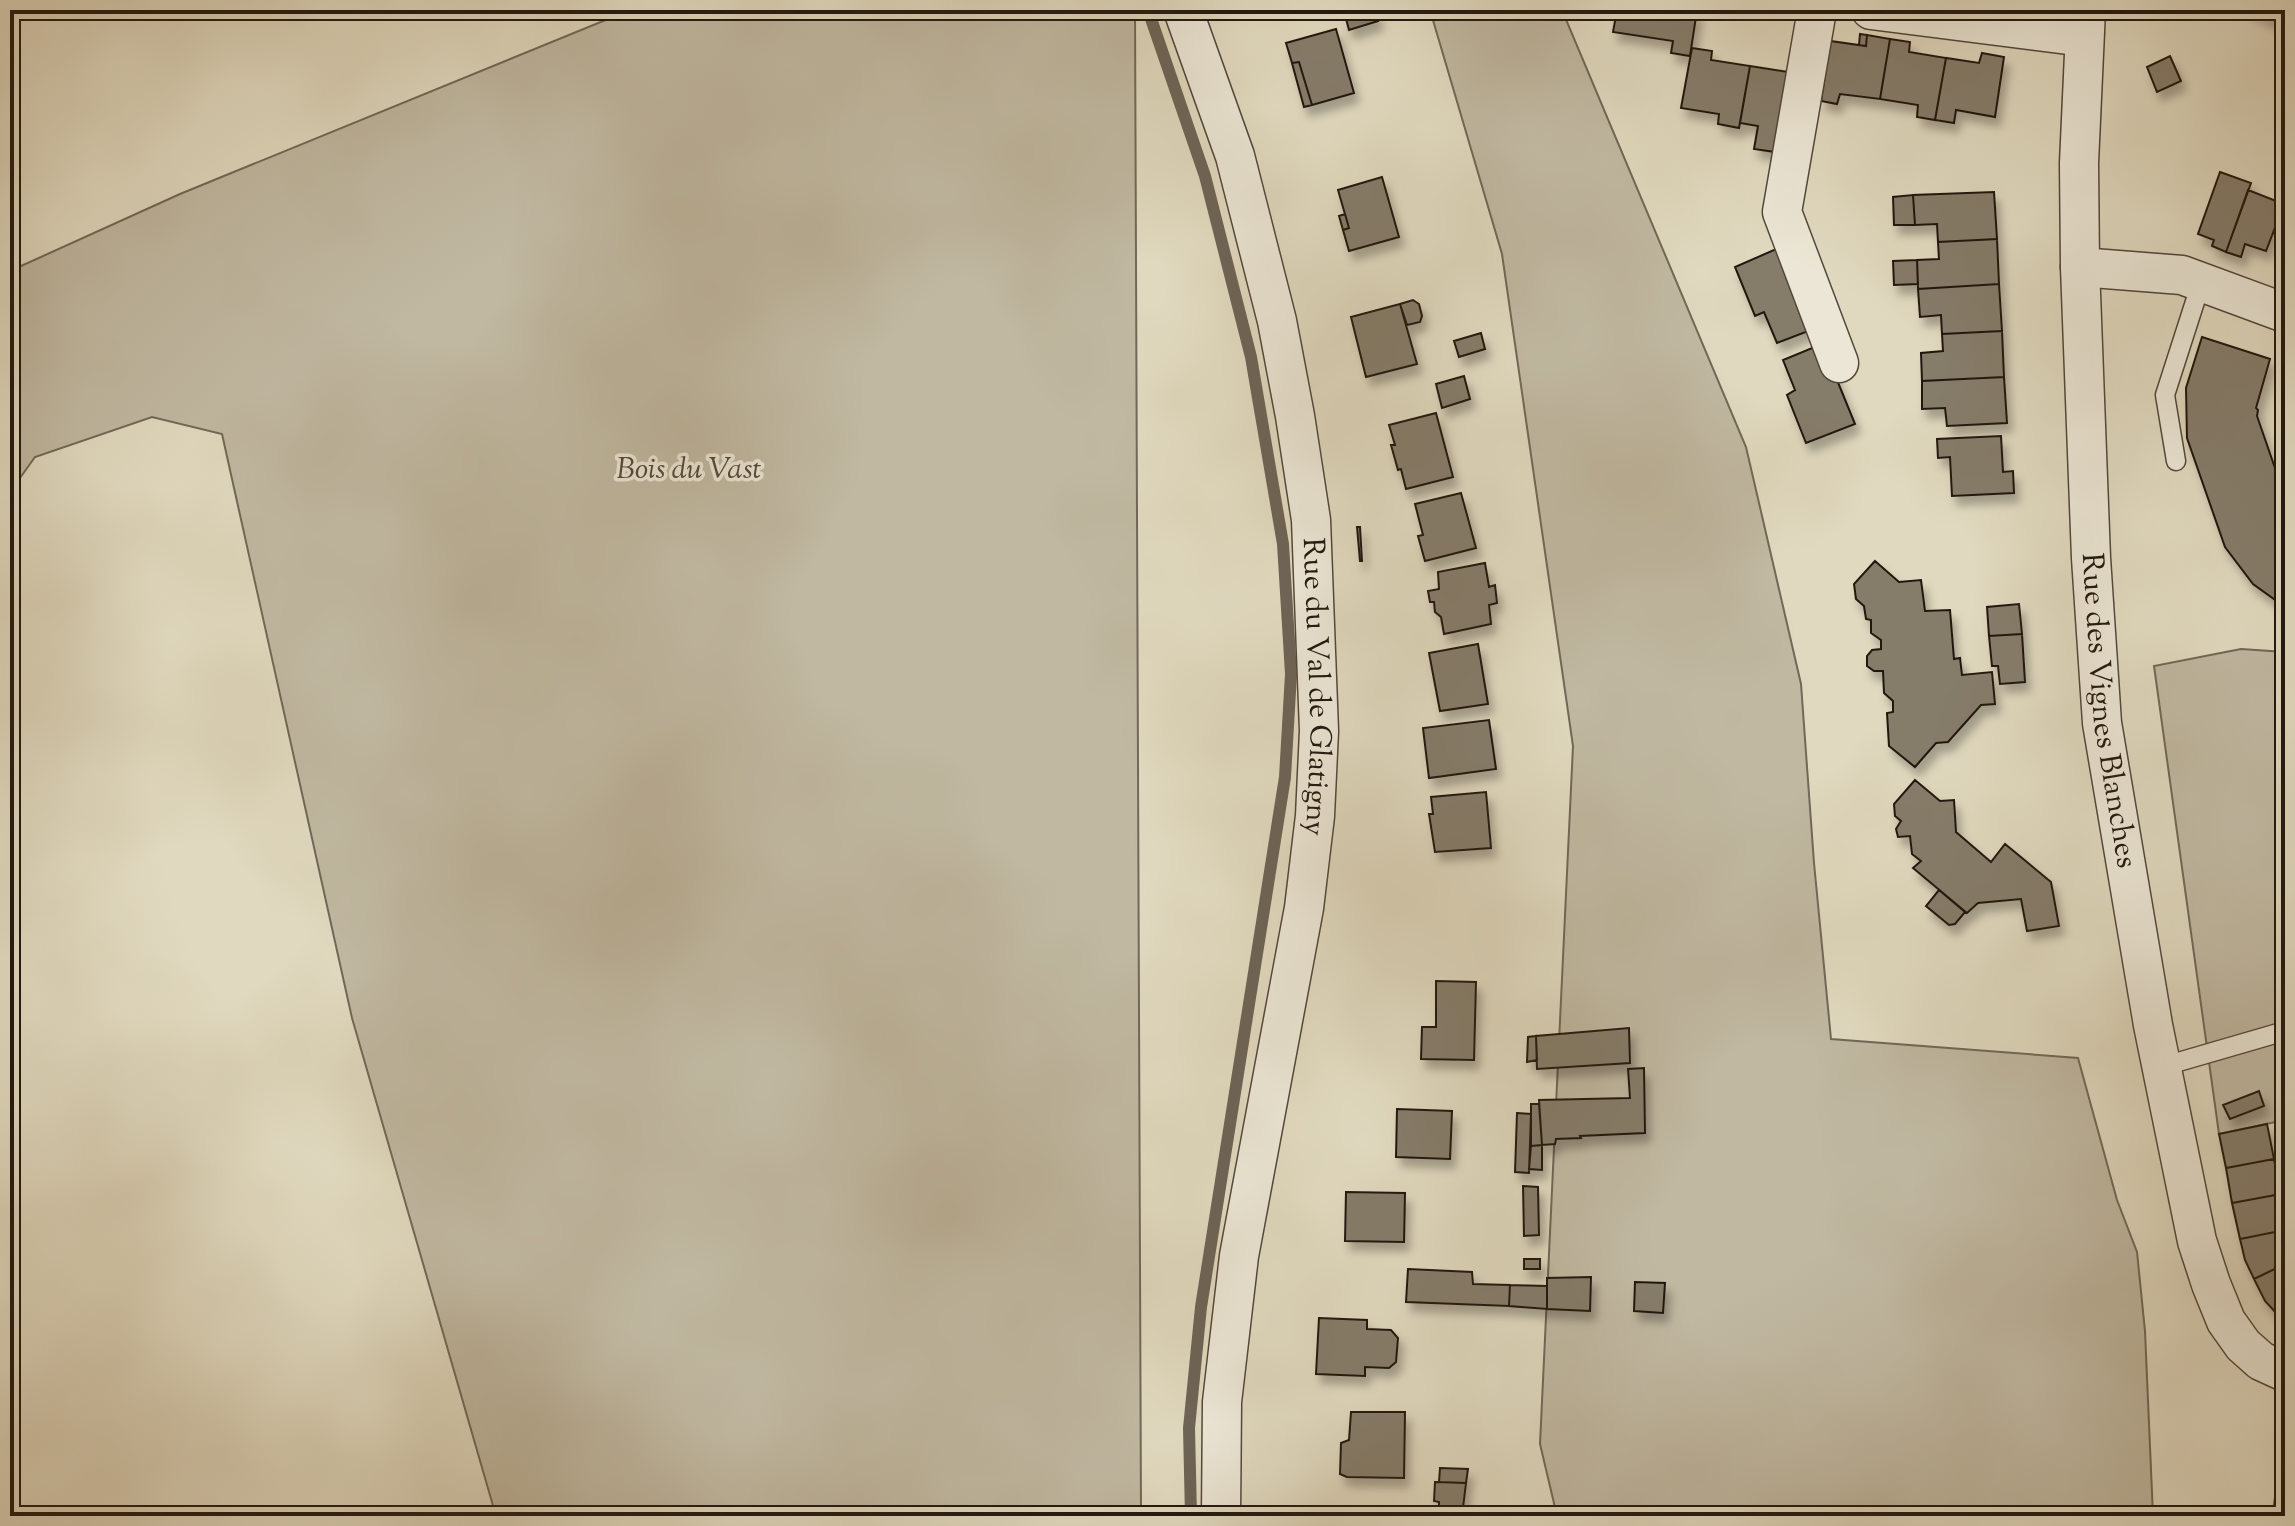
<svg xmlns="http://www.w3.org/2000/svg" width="2295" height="1526" viewBox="0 0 2295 1526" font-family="'Sorts Mill Goudy',serif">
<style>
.green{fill:#c0b8a1;stroke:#716858;stroke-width:2}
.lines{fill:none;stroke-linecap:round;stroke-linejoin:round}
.stream{stroke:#6d6456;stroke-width:12}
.building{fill:#857c6b;stroke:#221810;stroke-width:2;filter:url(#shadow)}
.service-casing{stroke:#52483c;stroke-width:21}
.minor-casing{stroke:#52483c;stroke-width:41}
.service{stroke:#ebe6d5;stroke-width:18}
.minor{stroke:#ebe6d5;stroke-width:38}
.labels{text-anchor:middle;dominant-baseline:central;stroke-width:7;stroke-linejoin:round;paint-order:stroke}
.park-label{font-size:30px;font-style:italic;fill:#51483c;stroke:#ebe6d5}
.street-label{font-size:30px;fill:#221810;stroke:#ebe6d5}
</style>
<defs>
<filter id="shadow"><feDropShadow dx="5" dy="9" stdDeviation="4" flood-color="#0004"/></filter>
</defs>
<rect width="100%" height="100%" fill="#e0d9bf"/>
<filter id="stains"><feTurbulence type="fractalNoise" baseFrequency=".0025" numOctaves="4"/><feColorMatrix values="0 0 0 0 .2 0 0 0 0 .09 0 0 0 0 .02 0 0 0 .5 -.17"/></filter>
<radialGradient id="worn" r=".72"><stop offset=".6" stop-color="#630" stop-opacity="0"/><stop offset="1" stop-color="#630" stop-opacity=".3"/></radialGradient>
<path class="green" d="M 630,10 L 1135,10 L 1141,1516 L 496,1516 L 352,1018 L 222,434 L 152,417 L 35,457 L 10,492 L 10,271 L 180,194 Z
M 1430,10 L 1562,10 L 1746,447 L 1801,684 L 1814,863 L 1831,1039 L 2078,1058 L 2117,1200 L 2137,1252 L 2145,1331 L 2153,1516 L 1557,1516 L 1540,1444 L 1573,746 L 1502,254 Z
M 2241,649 L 2285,652 L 2285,1120 L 2219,1134 L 2154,666 Z
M 2285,1453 L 2285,1516 L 2272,1516 L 2280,1466 Z"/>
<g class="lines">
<path class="stream" d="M 1148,10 L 1205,176 L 1251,357 L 1283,544 L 1291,674 L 1285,777 L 1201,1307 L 1189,1428 L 1191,1516"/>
</g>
<path class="building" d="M 1362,10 L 1375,10 L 1378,21 L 1349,30 L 1345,15 Z
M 1617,10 L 1697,10 L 1690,56 L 1671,53 L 1673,41 L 1613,32 Z
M 2247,10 L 2285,10 L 2285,24 L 2274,20 Z
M 1336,29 L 1354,93 L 1312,105 L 1299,62 L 1292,63 L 1286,43 Z
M 1860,34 L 1867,35 L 1866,46 L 1859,45 Z
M 1867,35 L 1890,39 L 1880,99 L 1840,94 L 1837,104 L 1821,101 L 1830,41 L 1866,46 Z
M 1890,39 L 1910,42 L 1909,52 L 1946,58 L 1935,120 L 1917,117 L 1918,105 L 1880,99 Z
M 1692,48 L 1712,51 L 1711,60 L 1750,66 L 1739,128 L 1718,124 L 1719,114 L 1681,108 Z
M 1982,53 L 2004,57 L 1995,117 L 1956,110 L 1954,123 L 1935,120 L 1946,58 L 1979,63 Z
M 2170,56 L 2181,81 L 2157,92 L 2147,67 Z
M 1299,62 L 1312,105 L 1304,107 L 1292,63 Z
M 1750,66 L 1795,73 L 1782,153 L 1754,149 L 1758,126 L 1740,123 Z
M 2220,172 L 2251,183 L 2226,252 L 2212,246 L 2214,240 L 2198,234 Z
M 1382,177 L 1399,237 L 1349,251 L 1343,230 L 1349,228 L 1338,190 Z
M 2248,190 L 2284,204 L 2266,251 L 2245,244 L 2241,257 L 2226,252 Z
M 1994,192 L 1997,239 L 1938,242 L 1937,224 L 1915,225 L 1913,195 Z
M 1913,195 L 1915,225 L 1894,225 L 1893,197 Z
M 2285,201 L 2285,238 L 2273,233 Z
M 1345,214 L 1349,228 L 1343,230 L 1339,216 Z
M 1997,239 L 1999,284 L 1918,289 L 1917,260 L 1939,259 L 1938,242 Z
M 1783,246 L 1811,330 L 1777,343 L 1764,312 L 1755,316 L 1735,267 Z
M 1917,260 L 1918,284 L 1894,285 L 1893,261 Z
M 1999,284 L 2002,331 L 1942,334 L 1941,315 L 1920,317 L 1918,289 Z
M 1413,300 L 1419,304 L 1422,316 L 1420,322 L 1407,325 L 1400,304 Z
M 1400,304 L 1417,364 L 1366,377 L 1351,317 Z
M 2002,331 L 2004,377 L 1922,381 L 1921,353 L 1943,351 L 1942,334 Z
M 1481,333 L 1485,349 L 1459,357 L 1454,341 Z
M 2202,337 L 2270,359 L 2256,408 L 2258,410 L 2257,416 L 2285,497 L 2285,607 L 2253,584 L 2225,547 L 2187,438 L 2186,388 Z
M 1817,346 L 1835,375 L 1855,424 L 1806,443 L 1787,395 L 1795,390 L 1783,360 Z
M 1464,376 L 1470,399 L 1442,408 L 1436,384 Z
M 2004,377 L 2007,423 L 1947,426 L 1945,408 L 1922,409 L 1922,381 Z
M 1436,413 L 1453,477 L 1406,489 L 1401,469 L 1398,470 L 1391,445 L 1395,445 L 1389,425 Z
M 2001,436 L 2003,472 L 2013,471 L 2014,493 L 1952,496 L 1950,457 L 1938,458 L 1937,439 Z
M 1461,493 L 1476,548 L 1425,561 L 1418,536 L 1423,535 L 1415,504 Z
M 1357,527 L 1360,527 L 1362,561 L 1360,561 Z
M 1875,561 L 1899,582 L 1921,580 L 1925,611 L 1950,610 L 1954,659 L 1960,658 L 1962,675 L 1992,672 L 1995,704 L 1981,705 L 1948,742 L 1936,743 L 1915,767 L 1889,746 L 1887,713 L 1893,712 L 1893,701 L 1884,693 L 1883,671 L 1874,671 L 1867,666 L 1867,656 L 1872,650 L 1881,649 L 1881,640 L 1871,633 L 1871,620 L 1866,619 L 1864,606 L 1856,599 L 1854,584 Z
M 1485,563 L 1489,587 L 1495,585 L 1497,603 L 1489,605 L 1491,624 L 1444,634 L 1441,617 L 1435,612 L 1434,602 L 1430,602 L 1428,591 L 1439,589 L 1438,572 Z
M 2019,604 L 2022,634 L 1989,636 L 1987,607 Z
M 2022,634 L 2025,682 L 2000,684 L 1998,666 L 1992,666 L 1989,636 Z
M 1478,644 L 1488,704 L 1440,711 L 1429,653 Z
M 1489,720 L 1496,769 L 1429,778 L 1423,728 Z
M 1915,780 L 1940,801 L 1954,800 L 1956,832 L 1991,862 L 2005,844 L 2051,882 L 2059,926 L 2027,931 L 2021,899 L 1978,903 L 1967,913 L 1913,868 L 1921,861 L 1912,854 L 1910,836 L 1898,837 L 1896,829 L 1901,821 L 1895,816 L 1894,804 Z
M 1486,792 L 1491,848 L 1435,852 L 1429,814 L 1433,814 L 1431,797 Z
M 1939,890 L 1965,912 L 1955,924 L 1949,925 L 1926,906 Z
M 1436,981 L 1476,982 L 1474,1060 L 1421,1059 L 1422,1027 L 1436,1027 Z
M 1629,1028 L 1630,1063 L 1537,1069 L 1536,1036 Z
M 1536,1036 L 1537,1060 L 1527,1062 L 1528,1037 Z
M 1644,1068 L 1645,1133 L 1580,1136 L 1581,1138 L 1556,1139 L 1555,1144 L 1542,1145 L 1539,1100 L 1630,1098 L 1628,1069 Z
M 2259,1091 L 2264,1106 L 2230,1119 L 2223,1105 Z
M 1531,1104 L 1539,1104 L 1542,1145 L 1531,1146 Z
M 1397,1109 L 1452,1111 L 1450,1159 L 1396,1157 Z
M 1517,1113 L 1531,1114 L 1529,1173 L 1515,1172 Z
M 2267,1124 L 2274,1159 L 2226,1168 L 2219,1134 Z
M 1542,1145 L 1542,1170 L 1529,1169 L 1531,1146 Z
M 2274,1159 L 2281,1194 L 2232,1203 L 2226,1168 Z
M 1523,1186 L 1538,1187 L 1539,1235 L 1524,1236 Z
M 1346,1192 L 1405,1193 L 1404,1242 L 1345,1241 Z
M 2281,1194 L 2285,1216 L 2285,1230 L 2240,1239 L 2232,1203 Z
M 2285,1230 L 2285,1264 L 2254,1279 L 2245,1260 L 2240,1239 Z
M 1524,1259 L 1540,1259 L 1540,1269 L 1524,1269 Z
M 2285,1264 L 2285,1308 L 2277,1314 L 2265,1301 L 2254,1279 Z
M 1408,1269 L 1472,1272 L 1473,1284 L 1510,1285 L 1509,1306 L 1406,1302 Z
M 1591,1277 L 1590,1311 L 1547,1309 L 1547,1278 Z
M 1635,1282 L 1665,1283 L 1663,1313 L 1634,1311 Z
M 1510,1285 L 1547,1286 L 1547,1309 L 1509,1306 Z
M 1319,1318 L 1367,1320 L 1367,1329 L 1391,1330 L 1398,1338 L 1396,1362 L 1389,1368 L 1365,1367 L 1365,1376 L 1316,1374 Z
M 1351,1412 L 1405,1412 L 1404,1478 L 1347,1477 L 1340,1474 L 1341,1443 L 1349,1440 Z
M 1440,1468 L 1468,1469 L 1466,1483 L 1439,1482 Z
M 1435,1482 L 1466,1483 L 1462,1516 L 1439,1516 L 1439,1502 L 1434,1501 Z"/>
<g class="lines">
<defs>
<path id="service" d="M 2176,461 L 2165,395 L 2201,283
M 2161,1067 L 2285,1031"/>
<g id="minor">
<path id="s1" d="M 1183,10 L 1235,156 L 1277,321 L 1295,416 L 1311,520 L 1319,731 L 1315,816 L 1304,908 L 1239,1256 L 1222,1402 L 1221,1516"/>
<path d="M 1817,10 L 1782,212 L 1839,363"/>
<path d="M 1871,10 L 2084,37"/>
<path id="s2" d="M 2086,10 L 2079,163 L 2080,267 L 2091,558 L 2102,723 L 2153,1025 L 2197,1241 L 2211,1284 L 2226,1321 L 2243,1345 L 2261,1361 L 2285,1372"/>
<path d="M 2080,267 L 2182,275 L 2285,313"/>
</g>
</defs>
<use href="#service" class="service-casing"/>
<use href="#minor" class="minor-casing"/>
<use href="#service" class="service"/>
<use href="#minor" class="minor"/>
</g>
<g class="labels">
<g class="park-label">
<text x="689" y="470">Bois du Vast</text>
</g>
<g class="street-label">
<text stroke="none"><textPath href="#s1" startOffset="694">Rue du Val de Glatigny</textPath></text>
<text stroke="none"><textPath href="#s2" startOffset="702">Rue des Vignes Blanches</textPath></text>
</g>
</g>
<rect width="2295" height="1526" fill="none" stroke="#e0d9bf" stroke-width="40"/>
<rect x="12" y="12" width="2271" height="1502" fill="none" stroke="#221810" stroke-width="4"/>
<rect x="20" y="20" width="2255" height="1486" fill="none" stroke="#221810" stroke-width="2"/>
<rect width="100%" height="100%" filter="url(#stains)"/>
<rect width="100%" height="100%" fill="url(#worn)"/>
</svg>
